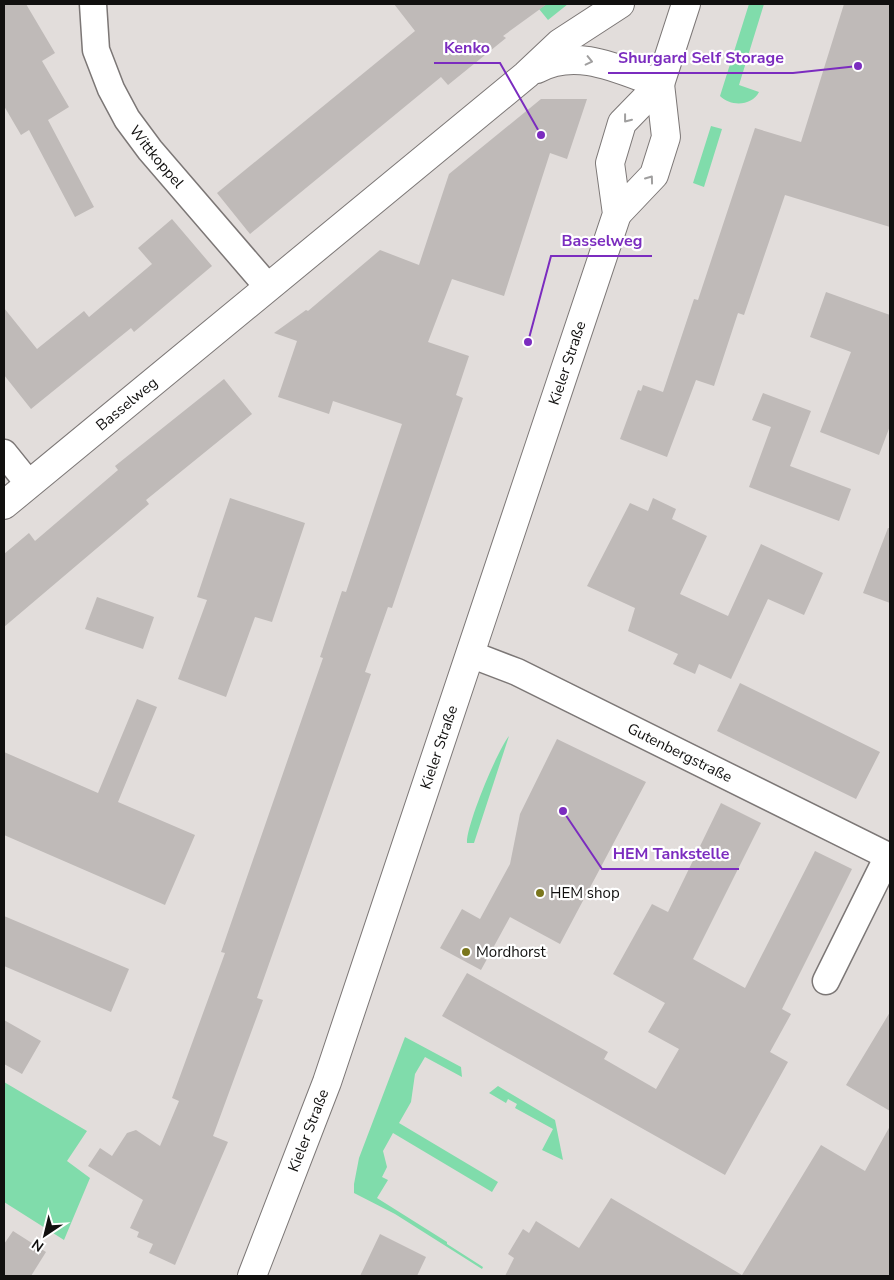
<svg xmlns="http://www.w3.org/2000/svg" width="894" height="1280" viewBox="0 0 894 1280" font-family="'Nunito Sans',sans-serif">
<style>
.green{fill:#80dcab}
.building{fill:#bfbab8}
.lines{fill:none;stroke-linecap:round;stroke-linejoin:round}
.street-casing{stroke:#7c7776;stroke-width:29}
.secondary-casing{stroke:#7c7776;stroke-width:30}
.primary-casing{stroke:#7c7776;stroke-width:30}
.street{stroke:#fff;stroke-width:26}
.secondary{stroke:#fff;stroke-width:28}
.primary{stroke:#fff;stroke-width:28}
.oneway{stroke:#a09f9f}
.poi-dot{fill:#7a761c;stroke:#fff;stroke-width:2}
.labels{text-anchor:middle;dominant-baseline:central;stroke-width:4.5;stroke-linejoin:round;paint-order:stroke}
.street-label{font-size:15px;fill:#11100f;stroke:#fff}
.poi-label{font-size:15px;fill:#11100f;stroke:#fff;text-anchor:start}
.leader{fill:none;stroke:#7b2cbf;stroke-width:2}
.callout-dot{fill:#7b2cbf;stroke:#fff;stroke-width:2}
.callout-label{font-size:16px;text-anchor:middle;font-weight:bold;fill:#7b2cbf;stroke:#fff;stroke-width:4.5;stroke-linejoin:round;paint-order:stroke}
</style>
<rect width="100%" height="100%" fill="#e2dddb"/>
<path class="green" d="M 547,4 L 568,4 L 548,20 L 539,9 Z
M 749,4 L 764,4 L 739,85 L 759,92 C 752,106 731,107 720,96 Z
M 711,126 L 722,129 L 704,187 L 693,183 Z
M 509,736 L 474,843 L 467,843 C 466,826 497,751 509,736 Z
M 405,1037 L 461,1067 L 462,1077 L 425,1057 L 415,1074 L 411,1102 L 399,1123 L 498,1182 L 492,1192 L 393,1133 L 383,1151 L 387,1167 L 382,1177 L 388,1180 L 377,1198 L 447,1242 L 447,1244 L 483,1267 L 482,1269 L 395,1214 L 354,1193 L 354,1184 L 359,1158 Z
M 4,1082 L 87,1131 L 67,1161 L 90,1178 L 64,1240 L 4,1202 Z
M 498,1086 L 555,1120 L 563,1160 L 542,1150 L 553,1129 L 515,1108 L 517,1104 L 508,1099 L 506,1103 L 489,1093 Z"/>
<path class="building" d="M 4,4 L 26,4 L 55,53 L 42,61 L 69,107 L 48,120 L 94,207 L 75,217 L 29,130 L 21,135 L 4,106 Z
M 394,4 L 547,4 L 503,36 L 506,38 L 448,85 L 441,77 L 250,234 L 217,193 L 415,31 Z
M 844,4 L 890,4 L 890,227 L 785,195 L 744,315 L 738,313 L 714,386 L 696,380 L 667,457 L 620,439 L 638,390 L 641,391 L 643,385 L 663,392 L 694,299 L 698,300 L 755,128 L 801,142 Z
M 541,99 L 587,99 L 567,159 L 550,153 L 504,296 L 452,279 L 428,342 L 469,356 L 456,395 L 463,398 L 392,608 L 388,607 L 365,672 L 371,674 L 257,998 L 263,1000 L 213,1136 L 228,1142 L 175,1265 L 149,1253 L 153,1244 L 137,1237 L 139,1232 L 130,1228 L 143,1200 L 88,1166 L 100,1148 L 112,1156 L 127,1133 L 136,1130 L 160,1146 L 179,1101 L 172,1098 L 225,953 L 221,952 L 323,658 L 320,657 L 342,591 L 346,592 L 402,424 L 333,401 L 329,414 L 278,397 L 297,341 L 274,333 L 306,310 L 308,311 L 380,250 L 419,265 L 449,174 Z
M 172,219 L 212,266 L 134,332 L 131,328 L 31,409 L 4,375 L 4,308 L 37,349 L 84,311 L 89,317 L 152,264 L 138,248 Z
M 826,292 L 890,315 L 890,426 L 879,455 L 820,432 L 851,352 L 810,337 Z
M 224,379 L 252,414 L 146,500 L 149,504 L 4,627 L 4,554 L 29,533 L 35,541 L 118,470 L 115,466 Z
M 763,393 L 811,411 L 790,466 L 851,489 L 839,521 L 749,487 L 771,427 L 752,420 Z
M 230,498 L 305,523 L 272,622 L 255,617 L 226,697 L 178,679 L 207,600 L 197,597 Z
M 653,498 L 676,509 L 672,519 L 707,536 L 680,594 L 728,616 L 761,544 L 823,573 L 804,615 L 768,599 L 731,679 L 699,664 L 695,674 L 673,664 L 678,654 L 628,631 L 635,608 L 587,586 L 630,503 L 648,511 Z
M 888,528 L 890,528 L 890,603 L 863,593 Z
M 97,597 L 154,617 L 143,649 L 85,629 Z
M 740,683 L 880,752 L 856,799 L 717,731 Z
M 137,699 L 157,707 L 118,802 L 195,835 L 165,905 L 4,835 L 4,752 L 98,793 Z
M 557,739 L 646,782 L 560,944 L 510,917 L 481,970 L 440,948 L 462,909 L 480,919 L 510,864 L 520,814 Z
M 721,803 L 761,823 L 693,959 L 745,988 L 815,851 L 852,869 L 782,1009 L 791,1014 L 770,1052 L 788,1062 L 725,1175 L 442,1016 L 467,973 L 608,1052 L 604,1059 L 656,1089 L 679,1049 L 648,1032 L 665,1003 L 613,974 L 652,904 L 668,912 Z
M 4,916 L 129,969 L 111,1012 L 4,966 Z
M 890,1012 L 890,1111 L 846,1085 Z
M 4,1020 L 41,1041 L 22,1074 L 4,1064 Z
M 890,1126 L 890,1276 L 505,1276 L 514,1258 L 508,1254 L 523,1229 L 529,1233 L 536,1221 L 579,1248 L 611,1198 L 742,1275 L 821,1145 L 865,1171 Z
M 13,1231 L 46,1252 L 31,1276 L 4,1276 L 4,1244 Z
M 380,1234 L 426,1257 L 417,1276 L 360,1276 Z"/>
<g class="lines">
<defs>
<g id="street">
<path id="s1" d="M 93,4 L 96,50 L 111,89 L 127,119 L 150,150 L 268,287"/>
<path d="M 4,453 L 29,484"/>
<path id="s2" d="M 470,654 L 517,672 L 890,857"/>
<path d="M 826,981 L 888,856"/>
</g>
<g id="secondary">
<path d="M 537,69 C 577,47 620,70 660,84"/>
<path id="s3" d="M 4,505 L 526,75 L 560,43 L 620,4"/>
</g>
<g id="primary">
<path d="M 617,214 L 654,175 L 666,137 L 660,84"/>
<path id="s4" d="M 252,1276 L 327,1082 L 617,214 L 610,163 L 622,123 L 660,84 L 686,4"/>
</g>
</defs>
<use href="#street" class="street-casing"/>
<use href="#secondary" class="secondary-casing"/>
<use href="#primary" class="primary-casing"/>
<use href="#street" class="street"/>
<use href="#secondary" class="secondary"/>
<use href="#primary" class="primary"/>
</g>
<defs><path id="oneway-chevron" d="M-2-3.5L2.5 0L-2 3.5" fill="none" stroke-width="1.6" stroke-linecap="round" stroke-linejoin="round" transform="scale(1.25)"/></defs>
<g class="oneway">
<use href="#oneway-chevron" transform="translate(589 61) rotate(13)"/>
<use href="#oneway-chevron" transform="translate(627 119) rotate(128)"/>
<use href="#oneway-chevron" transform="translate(650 179) rotate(-54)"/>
</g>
<g class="poi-dot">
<circle cx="540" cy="893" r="5"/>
<circle cx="466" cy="952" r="5"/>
</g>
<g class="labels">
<g class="street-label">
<text stroke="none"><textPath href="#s1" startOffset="170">Wittkoppel</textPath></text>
<text stroke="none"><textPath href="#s4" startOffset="966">Kieler Straße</textPath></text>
<text stroke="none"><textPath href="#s3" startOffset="159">Basselweg</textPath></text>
<text stroke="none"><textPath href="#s4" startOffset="561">Kieler Straße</textPath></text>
<text stroke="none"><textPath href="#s2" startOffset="232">Gutenbergstraße</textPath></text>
<text stroke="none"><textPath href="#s4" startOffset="156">Kieler Straße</textPath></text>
</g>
<g class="poi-label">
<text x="550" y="893">HEM shop</text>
<text x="476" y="952">Mordhorst</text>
</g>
</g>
<path class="leader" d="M541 135L500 63H434M858 66L793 73H608M528 342L551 256H652M563 811L602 869H739"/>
<g class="callout-dot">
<circle cx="541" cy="135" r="5"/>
<circle cx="858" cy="66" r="5"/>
<circle cx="528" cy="342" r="5"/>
<circle cx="563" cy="811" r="5"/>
</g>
<g class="callout-label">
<text x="467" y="53">Kenko</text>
<text x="701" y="63">Shurgard Self Storage</text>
<text x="602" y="246">Basselweg</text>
<text x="671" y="859">HEM Tankstelle</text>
</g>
<rect width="894" height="1280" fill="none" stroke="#11100f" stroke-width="10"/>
<g transform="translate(45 1235) rotate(215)" stroke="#ffffff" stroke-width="4" paint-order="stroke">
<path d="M0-4L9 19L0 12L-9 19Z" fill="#11100f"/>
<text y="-8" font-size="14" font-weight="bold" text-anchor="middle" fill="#11100f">N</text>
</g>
</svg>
